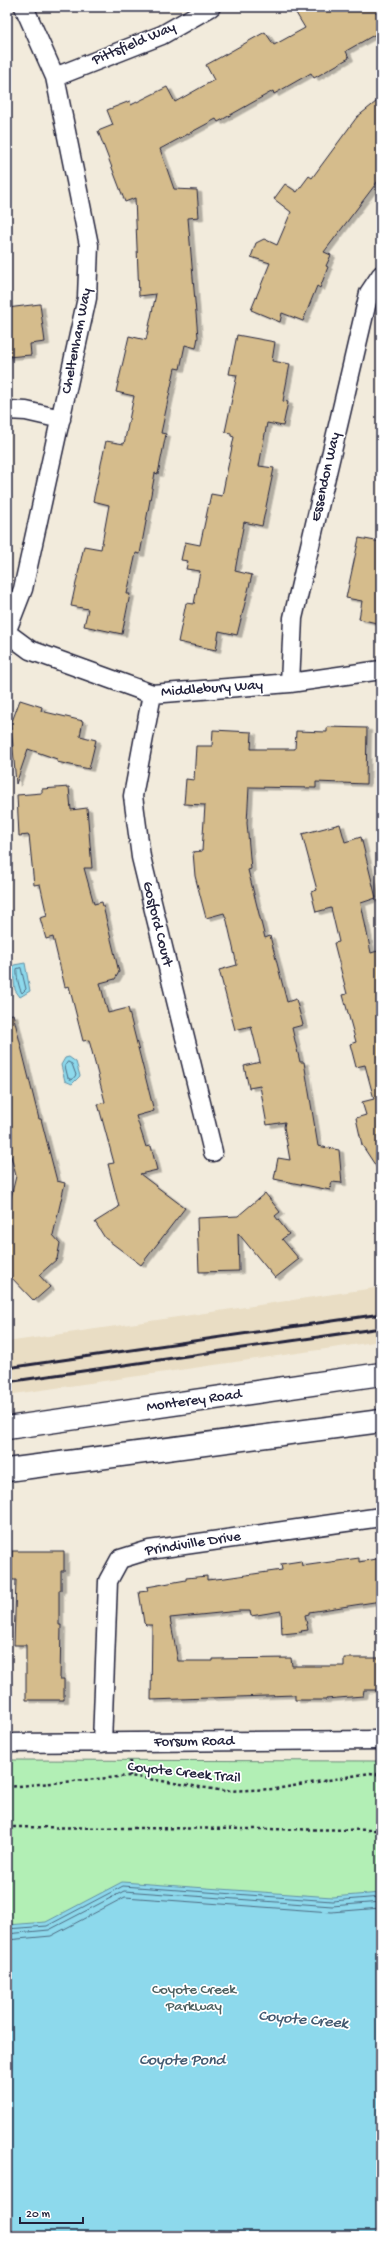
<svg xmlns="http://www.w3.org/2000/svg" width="388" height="2243" viewBox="0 0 388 2243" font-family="'Gochi Hand',sans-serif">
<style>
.built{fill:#e9ddc4}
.green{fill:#b2efb5;stroke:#6a8878}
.water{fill:#8dd9ec;stroke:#6290a5}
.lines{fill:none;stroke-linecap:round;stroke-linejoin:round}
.shore{stroke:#4d6b82;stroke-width:1}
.building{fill:#d5bc8c;stroke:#22223b;filter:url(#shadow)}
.minor-casing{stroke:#22223b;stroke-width:21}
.primary-casing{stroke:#22223b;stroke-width:25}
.path{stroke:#22223b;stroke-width:2.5;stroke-dasharray:3 3;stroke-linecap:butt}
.minor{stroke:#fff;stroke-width:18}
.primary{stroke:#fff;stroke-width:22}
.rail{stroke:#22223b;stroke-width:3}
.labels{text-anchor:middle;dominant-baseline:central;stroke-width:3.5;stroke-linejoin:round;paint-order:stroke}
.street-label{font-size:15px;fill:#22223b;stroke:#fff}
.park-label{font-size:15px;fill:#4d6060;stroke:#fff}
.water-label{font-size:16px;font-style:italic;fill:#425970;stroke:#fff}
</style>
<defs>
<filter id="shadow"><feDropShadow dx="4.5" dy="2.5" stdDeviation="0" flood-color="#0004"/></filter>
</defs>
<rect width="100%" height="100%" fill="#f2ebdc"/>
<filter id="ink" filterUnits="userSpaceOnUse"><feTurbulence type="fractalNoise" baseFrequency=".025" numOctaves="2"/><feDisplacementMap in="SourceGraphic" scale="8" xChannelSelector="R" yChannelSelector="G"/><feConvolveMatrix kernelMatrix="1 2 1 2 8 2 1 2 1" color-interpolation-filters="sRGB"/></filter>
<g filter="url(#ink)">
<path class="built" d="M 381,1287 L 381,1341 L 7,1395 L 7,1342 Z"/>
<path class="green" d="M 7,1760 L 381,1761 L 381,2236 L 7,2236 Z"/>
<path class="water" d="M 25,963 L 30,991 L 20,997 L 15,990 L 13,968 L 14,965 Z
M 69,1057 L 76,1062 L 80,1076 L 72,1084 L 65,1081 L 61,1065 L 65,1058 Z
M 122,1882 L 332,1897 L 381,1893 L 381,2236 L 7,2236 L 7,1925 L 46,1922 Z"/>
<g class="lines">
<path class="shore" d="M 21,968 L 26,989 L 22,993 C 19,989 16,974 17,969 Z
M 68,1062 L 72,1064 L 76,1075 L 72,1080 L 68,1078 L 65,1066 Z
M 7,1929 L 47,1926 L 123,1886 L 332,1901 L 381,1897
M 7,1934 L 49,1930 L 124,1891 L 332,1906 L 381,1902
M 7,1940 L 51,1936 L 125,1897 L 331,1912 L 381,1908"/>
</g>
<path class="building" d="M 307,7 L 381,7 L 381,31 L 346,51 L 349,58 L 314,78 L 311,73 L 274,94 L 273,91 L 218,122 L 216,119 L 160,149 L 174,189 L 197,190 L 199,217 L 188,218 L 198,337 L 196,348 L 185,345 L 180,369 L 175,368 L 161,433 L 166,434 L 158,474 L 155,473 L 140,554 L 136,553 L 127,594 L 130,594 L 122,634 L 84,626 L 88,609 L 71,606 L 84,546 L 101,549 L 109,505 L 93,501 L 98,478 L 106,441 L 124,444 L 134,396 L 116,392 L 129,336 L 146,340 L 156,294 L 139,296 L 135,198 L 125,202 L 98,131 L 113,125 L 107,110 L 130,101 L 131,105 L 167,87 L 175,102 L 214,80 L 206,65 L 226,54 L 265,32 L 274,45 L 305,28 L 296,13 Z
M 381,98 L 381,177 L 324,252 L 331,255 L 326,266 L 328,267 L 320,288 L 317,286 L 303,321 L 282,313 L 280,322 L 251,310 L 270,263 L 251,257 L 256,243 L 264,239 L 277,245 L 291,212 L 274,199 L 285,184 L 297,192 L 309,176 L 312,178 L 357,117 Z
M 40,304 L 45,342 L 30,344 L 31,355 L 7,357 L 7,308 Z
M 237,335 L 275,342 L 272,361 L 290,364 L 283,401 L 288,402 L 283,426 L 267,423 L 259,466 L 274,468 L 262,526 L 244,522 L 235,571 L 252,575 L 237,635 L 219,631 L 216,650 L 178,642 L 186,603 L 194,604 L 200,571 L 186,569 L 188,561 L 181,560 L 185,542 L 200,545 L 211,494 L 222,496 L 234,437 L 231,436 L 231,433 L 225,432 L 237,375 L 229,374 Z
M 359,538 L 381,542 L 381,624 L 359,619 L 362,601 L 346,598 Z
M 20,700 L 42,707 L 41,711 L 83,721 L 80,736 L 96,740 L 89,769 L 57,762 L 57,759 L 28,749 L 16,784 L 11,724 Z
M 327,727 L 367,728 L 366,784 L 316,782 L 316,788 L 249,787 L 247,823 L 251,869 L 248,870 L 265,938 L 270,936 L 287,1002 L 296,999 L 303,1025 L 292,1028 L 300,1062 L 304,1062 L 318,1146 L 339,1150 L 342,1183 L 332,1182 L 330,1190 L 274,1179 L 278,1158 L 290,1160 L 284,1127 L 285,1122 L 267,1125 L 260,1086 L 249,1088 L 244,1066 L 260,1062 L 251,1026 L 235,1030 L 219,970 L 237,965 L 227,921 L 224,913 L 206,918 L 195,876 L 193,852 L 202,851 L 205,805 L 184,804 L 186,779 L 194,780 L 196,746 L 212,746 L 213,730 L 252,732 L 251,749 L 295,749 L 296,731 L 327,732 Z
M 69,787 L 71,810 L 87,808 L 92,868 L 84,868 L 94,904 L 102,902 L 119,972 L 115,979 L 100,983 L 108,1013 L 128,1008 L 154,1111 L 136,1116 L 146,1147 L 151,1146 L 157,1170 L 140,1174 L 185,1208 L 141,1265 L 105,1238 L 95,1222 L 119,1207 L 108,1164 L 114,1163 L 98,1104 L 105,1102 L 89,1040 L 83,1041 L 69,986 L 65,987 L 53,937 L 46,939 L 40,918 L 47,916 L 40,884 L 34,885 L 29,835 L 19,836 L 17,795 L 42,793 L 42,789 Z
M 340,824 L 345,842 L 361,837 L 376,898 L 361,903 L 371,953 L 381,950 L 381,1174 L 362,1145 L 356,1118 L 366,1115 L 362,1102 L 374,1099 L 365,1065 L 356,1067 L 350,1044 L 356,1042 L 343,995 L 347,994 L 334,943 L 339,942 L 331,908 L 316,912 L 311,892 L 317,890 L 302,834 Z
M 13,1014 L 39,1119 L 41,1119 L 57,1181 L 65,1183 L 53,1235 L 60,1243 L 57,1259 L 39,1275 L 50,1287 L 34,1301 L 7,1273 L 7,1214 L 16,1176 L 11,1156 L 7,1157 L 7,1015 Z
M 265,1193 L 280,1212 L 275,1216 L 289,1234 L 282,1239 L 299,1259 L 275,1278 L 238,1233 L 239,1271 L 199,1272 L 197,1218 L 238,1216 Z
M 12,1551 L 64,1551 L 64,1571 L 61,1571 L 61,1590 L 59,1590 L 59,1625 L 61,1625 L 60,1679 L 64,1679 L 64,1700 L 26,1700 L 26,1645 L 14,1645 L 16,1580 L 12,1580 Z
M 359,1558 L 359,1562 L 381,1558 L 381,1601 L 309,1612 L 309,1614 L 305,1615 L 308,1630 L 301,1631 L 302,1632 L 282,1634 L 281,1611 L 251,1616 L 250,1611 L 239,1611 L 170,1618 L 178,1661 L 213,1661 L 213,1659 L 291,1658 L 292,1666 L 344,1666 L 344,1658 L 381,1658 L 381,1690 L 364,1690 L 363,1696 L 326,1699 L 326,1700 L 295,1700 L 295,1695 L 151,1700 L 152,1625 L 146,1625 L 144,1623 L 139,1592 L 148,1591 L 147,1587 L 186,1580 L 186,1578 L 207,1576 L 207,1580 L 225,1578 L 282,1570 L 281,1564 L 301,1561 L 302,1566 Z"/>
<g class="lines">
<defs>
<path id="minor" d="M 55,77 L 162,35 L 211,7
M 7,410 L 26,411 L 61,419
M 7,630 L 23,589 L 87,298 L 89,245 L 55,77 L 24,7
M 7,633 L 30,650 L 152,694 L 290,683 L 381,670
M 290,683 L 293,618 L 369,293 L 381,275
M 152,694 L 133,796 L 141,857 L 213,1152
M 7,1743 L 381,1740
M 102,1743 L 108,1581 L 120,1559 L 149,1550 L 381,1517"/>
<path id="primary" d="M 7,1428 L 381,1374
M 7,1470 L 381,1421"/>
</defs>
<use href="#minor" class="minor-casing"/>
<use href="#primary" class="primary-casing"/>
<path class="path" d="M 130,1776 L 130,1760
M 7,1787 L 130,1776 L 225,1791 L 275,1789 L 370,1773 L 381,1775
M 7,1827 L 381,1830"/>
<use href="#minor" class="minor"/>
<use href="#primary" class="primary"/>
<path class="rail" d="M 7,1368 L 381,1314
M 7,1382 L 381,1328"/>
</g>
</g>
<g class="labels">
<g class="street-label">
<text transform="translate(134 44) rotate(-23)">Pittsfield Way</text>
<text transform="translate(77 341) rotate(-79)">Cheltenham Way</text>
<text transform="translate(326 477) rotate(-77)">Essendon Way</text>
<text transform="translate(212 689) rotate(-4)">Middlebury Way</text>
<text transform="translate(157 924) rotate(76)">Gosford Court</text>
<text transform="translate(194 1401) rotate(-8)">Monterey Road</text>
<text transform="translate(193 1544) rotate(-9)">Prindiville Drive</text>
<text transform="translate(194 1742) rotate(-1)">Forsum Road</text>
<text transform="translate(184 1773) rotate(6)">Coyote Creek Trail</text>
</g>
<g class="park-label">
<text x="194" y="1990">Coyote Creek<tspan x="194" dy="17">Parkway</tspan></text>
</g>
<g class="water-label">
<text transform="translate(303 2021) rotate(5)">Coyote Creek</text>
<text x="182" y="2061">Coyote Pond</text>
</g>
</g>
<rect width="388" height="2243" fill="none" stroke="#fff" stroke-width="24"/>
<rect x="12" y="12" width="364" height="2219" fill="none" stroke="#22223b" stroke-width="1.5" filter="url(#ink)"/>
<path d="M20 2217v6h63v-6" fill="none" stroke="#22223b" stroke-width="2"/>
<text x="26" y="2217" font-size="12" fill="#22223b" stroke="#ffffff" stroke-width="3" paint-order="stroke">20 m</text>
</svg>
